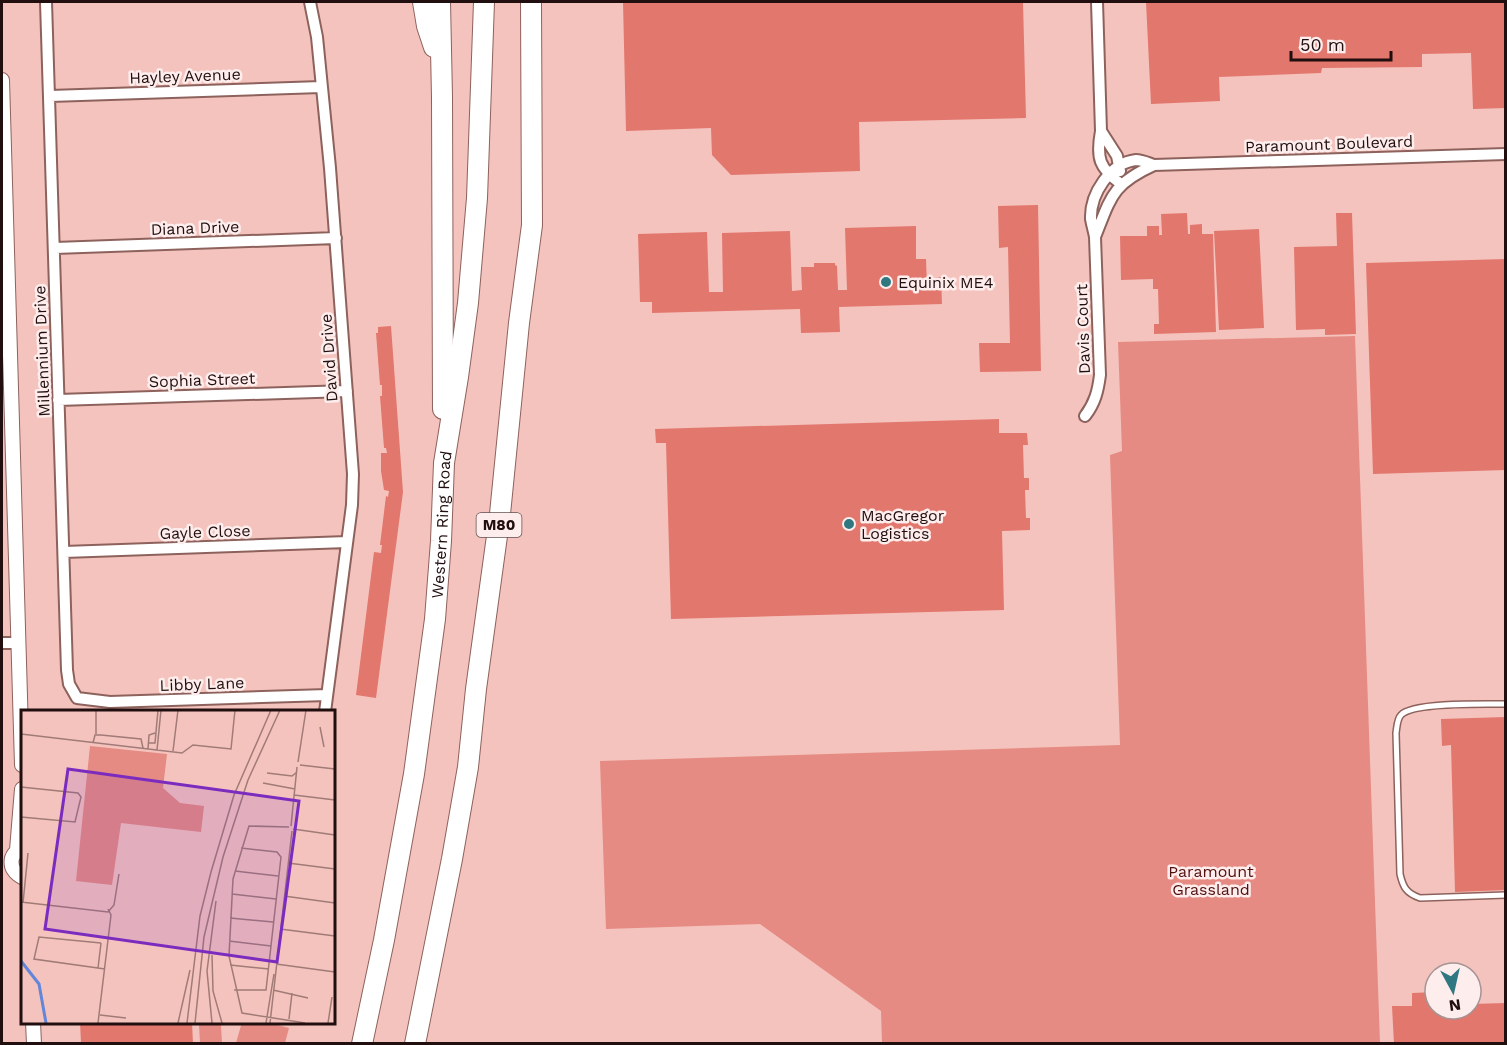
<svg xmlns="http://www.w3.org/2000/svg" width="1507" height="1045" viewBox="0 0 1507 1045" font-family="'Work Sans',sans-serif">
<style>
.green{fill:#e58b83}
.building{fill:#e2776e}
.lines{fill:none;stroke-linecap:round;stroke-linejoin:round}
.service-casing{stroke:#8d625d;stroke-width:8}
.minor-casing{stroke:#8d625d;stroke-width:14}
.tertiary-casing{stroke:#8d625d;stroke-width:16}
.motorway-casing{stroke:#8d625d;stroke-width:22}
.service{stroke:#fff;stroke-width:5}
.minor{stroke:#fff;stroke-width:10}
.tertiary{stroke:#fff;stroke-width:14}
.motorway{stroke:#fff;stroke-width:20}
.poi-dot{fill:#307881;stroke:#fdedec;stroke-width:2}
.labels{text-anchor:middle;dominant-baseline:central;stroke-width:5;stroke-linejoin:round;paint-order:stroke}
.shield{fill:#fdedec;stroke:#625251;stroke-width:1.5}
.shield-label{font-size:15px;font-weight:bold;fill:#200f0e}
.street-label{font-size:16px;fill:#200f0e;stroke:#fdedec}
.poi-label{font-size:16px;fill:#200f0e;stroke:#fdedec;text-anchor:start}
.park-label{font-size:16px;fill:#520f0f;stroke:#fdedec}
.inset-river{fill:none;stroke:#6386db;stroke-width:3}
.inset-road{fill:none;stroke:#a07b77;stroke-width:1.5}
.view{fill:#7b2cbf;fill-opacity:0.15;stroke:#7b2cbf;stroke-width:3}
.inset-edge{fill:none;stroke:#200f0e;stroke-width:3}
</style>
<rect width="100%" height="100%" fill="#f5c3bd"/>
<path class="green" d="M 1355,336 L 1380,1043 L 882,1043 L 881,1011 L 760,924 L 606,929 L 600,761 L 1120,745 L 1110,455 L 1122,451 L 1118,342 Z
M 242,1022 L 270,1023 L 289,1028 L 285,1043 L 236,1043 Z
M 199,1025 L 221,1025 L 222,1043 L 200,1043 Z"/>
<path class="building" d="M 623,2 L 1023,2 L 1026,118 L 859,122 L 860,171 L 731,175 L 712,155 L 711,128 L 626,131 Z
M 1146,2 L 1506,2 L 1506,108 L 1473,109 L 1471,53 L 1422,54 L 1422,67 L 1322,68 L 1321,73 L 1219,77 L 1220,101 L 1151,104 Z
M 1038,205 L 1041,371 L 980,372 L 979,343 L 1010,343 L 1008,247 L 999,248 L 998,206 Z
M 1187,213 L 1188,234 L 1190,234 L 1190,225 L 1202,224 L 1202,234 L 1213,234 L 1216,332 L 1154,334 L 1154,324 L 1159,324 L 1158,289 L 1153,289 L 1153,279 L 1121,280 L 1120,236 L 1147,236 L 1147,226 L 1159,226 L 1159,235 L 1162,235 L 1161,214 Z
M 1336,213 L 1352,213 L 1356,334 L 1325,335 L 1325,329 L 1296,330 L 1294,247 L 1337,246 Z
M 916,226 L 916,259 L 926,259 L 927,286 L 929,286 L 929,278 L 941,277 L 942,304 L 839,307 L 840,332 L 801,333 L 800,309 L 652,313 L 652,302 L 640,302 L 638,234 L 707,232 L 709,292 L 723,292 L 722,233 L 790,231 L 792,291 L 802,290 L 801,267 L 814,267 L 814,263 L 835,263 L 835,265 L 837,266 L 838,290 L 847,290 L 845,228 Z
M 1259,229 L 1264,328 L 1219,330 L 1214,231 Z
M 1506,259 L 1506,470 L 1373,474 L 1366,263 Z
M 391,326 L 403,492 L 376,698 L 356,695 L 374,552 L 381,553 L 382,545 L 380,545 L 386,496 L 388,497 L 389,491 L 384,490 L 381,471 L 381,453 L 387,453 L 386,448 L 384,448 L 380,396 L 382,396 L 382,385 L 380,385 L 376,333 L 378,333 L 378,327 Z
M 999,419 L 999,433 L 1027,433 L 1028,445 L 1023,445 L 1024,478 L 1029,478 L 1029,490 L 1025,490 L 1026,518 L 1030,518 L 1030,530 L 1002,531 L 1004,610 L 671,619 L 666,443 L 656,443 L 655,429 Z
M 1506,717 L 1506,890 L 1455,892 L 1451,745 L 1442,746 L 1441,719 Z
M 1435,992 L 1435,1009 L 1471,1009 L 1471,1004 L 1506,1003 L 1506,1044 L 1394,1044 L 1392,1006 L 1412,1006 L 1412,993 Z
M 80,1022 L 192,1022 L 193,1044 L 81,1043 Z"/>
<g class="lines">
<defs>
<path id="service" d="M 1506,704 C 1486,704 1412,702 1401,715 C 1397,719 1397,727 1396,733 L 1400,874 C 1403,887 1406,893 1420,898 L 1506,895"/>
<path id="minor" d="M 46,2 L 67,670 L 69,684 L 77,698 L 110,702 L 327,695
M 310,2 L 317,37 L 330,168 L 353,474 L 352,505 L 325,712
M 1097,2 L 1101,131 C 1096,158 1099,168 1121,184
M 50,96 L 321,87
M 1101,131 L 1117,156 L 1120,171
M 1095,237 C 1111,197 1112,184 1154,165
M 55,248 L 336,238
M 58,400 L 347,391
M 1085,416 C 1095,403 1098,391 1100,375 L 1095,237 C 1094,231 1092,225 1091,219 C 1090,194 1110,163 1136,160 C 1142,160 1148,163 1154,165 L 1506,154
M 64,552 L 347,542
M 2,643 L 18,643"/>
<path id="tertiary" d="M 2,80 L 22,765
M 22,848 C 8,854 8,870 22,877
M 17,850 L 22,789
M 33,1022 L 34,1044"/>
<g id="motorway">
<path d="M 423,2 L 427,26 L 434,47"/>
<path d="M 440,2 L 442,97 L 443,409"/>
<path id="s1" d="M 362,1044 L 384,940 L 414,774 L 435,619 L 441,541 L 444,463 L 458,377 L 468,303 L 477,198 L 484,2"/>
<path d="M 415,1044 L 452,859 L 468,767 L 476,689 L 500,514 L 519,323 L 532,225 L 531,2"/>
</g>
</defs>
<use href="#service" class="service-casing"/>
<use href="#minor" class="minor-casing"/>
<use href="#tertiary" class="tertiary-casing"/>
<use href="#motorway" class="motorway-casing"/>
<use href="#service" class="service"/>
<use href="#minor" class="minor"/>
<use href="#tertiary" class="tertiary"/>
<use href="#motorway" class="motorway"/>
</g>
<g class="poi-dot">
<circle cx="886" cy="282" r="6"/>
<circle cx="849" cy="524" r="6"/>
</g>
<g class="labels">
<rect class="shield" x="476.5" y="513" width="45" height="24" rx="4.5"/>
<g class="shield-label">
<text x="499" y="525">M80</text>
</g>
<g class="street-label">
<text transform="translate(185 76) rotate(-2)">Hayley Avenue</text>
<text transform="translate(1329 144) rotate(-2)">Paramount Boulevard</text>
<text transform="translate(195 228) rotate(-2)">Diana Drive</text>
<text transform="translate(1083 329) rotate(-92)">Davis Court</text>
<text transform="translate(42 351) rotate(-92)">Millennium Drive</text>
<text transform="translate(329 358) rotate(-94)">David Drive</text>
<text transform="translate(202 380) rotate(-2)">Sophia Street</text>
<text stroke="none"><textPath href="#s1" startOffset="526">Western Ring Road</textPath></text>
<text transform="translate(205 532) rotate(-2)">Gayle Close</text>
<text transform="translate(202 684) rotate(-2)">Libby Lane</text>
</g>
<g class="poi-label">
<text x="898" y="282">Equinix ME4</text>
<text x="861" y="515">MacGregor<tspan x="861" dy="18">Logistics</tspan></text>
</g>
<g class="park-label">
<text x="1211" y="871">Paramount<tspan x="1211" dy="18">Grassland</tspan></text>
</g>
</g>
<g transform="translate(21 710)">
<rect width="314" height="314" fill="#f5c3bd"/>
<path d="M 69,36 L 146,44 L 142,78 L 159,93 L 183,96 L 180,122 L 100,113 L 91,175 L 55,171 Z" fill="#e58b83"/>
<path class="inset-river" d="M 0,251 L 18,274 L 25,313"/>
<path class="inset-road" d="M 75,0 L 75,24M 299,17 L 303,37M 0,24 L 161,43 L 172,35 L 210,39 L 214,0M 72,33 L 74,25 L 80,25 L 120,29 L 122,38M 128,33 L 134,33 L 137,0M 127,39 L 128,25 L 134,23M 136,40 L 140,0M 152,41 L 157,0M 277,52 L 285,0M 279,55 L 314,59M 246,63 L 271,66 L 276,62M 242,73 L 274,79M 0,77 L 57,83 L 60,87 L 54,112 L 0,107M 273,85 L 314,90M 270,116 L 276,57M 268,117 L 228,116 L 212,169 L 208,246 L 221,303 L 284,313M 272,119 L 314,125M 267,153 L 314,159M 214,161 L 257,166M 211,184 L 255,189M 263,186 L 314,193M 0,192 L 87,202 L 93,195 L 98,164M 2,193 L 7,143M 209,208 L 252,212M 259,219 L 314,226M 208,231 L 250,236M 80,233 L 18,227 L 13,249 L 84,259M 191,245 L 192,281 L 201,313M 255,254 L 314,262M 209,255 L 248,259M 77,258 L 80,233M 213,280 L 245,280 L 260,147 L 256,142 L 220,138M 252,280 L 287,288M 79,305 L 105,308M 268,309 L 271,283M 77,313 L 90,205 L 87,199M 157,313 L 169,260M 166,313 L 179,206 L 190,162 L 213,85 L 250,0M 174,313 L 183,227 L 202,147 L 227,70 L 259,0M 191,313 L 186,261 L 195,191M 245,313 L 253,264M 249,313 L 271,121M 307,313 L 311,287"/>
<path class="view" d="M 47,59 L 278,91 L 256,252 L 24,219 Z"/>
<rect width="314" height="314" class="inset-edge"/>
</g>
<rect width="1507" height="1045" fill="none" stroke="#200f0e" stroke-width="6"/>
<g transform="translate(1453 991) rotate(172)"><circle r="28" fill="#fdedec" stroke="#a59493" stroke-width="1.5"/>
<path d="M0-4.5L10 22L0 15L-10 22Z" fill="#307881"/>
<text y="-9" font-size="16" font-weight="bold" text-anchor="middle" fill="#200f0e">N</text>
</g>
<path d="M1291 51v9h100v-9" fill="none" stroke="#200f0e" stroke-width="3"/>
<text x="1300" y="51" font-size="18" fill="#200f0e" stroke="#fdedec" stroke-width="4.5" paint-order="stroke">50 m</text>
</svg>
